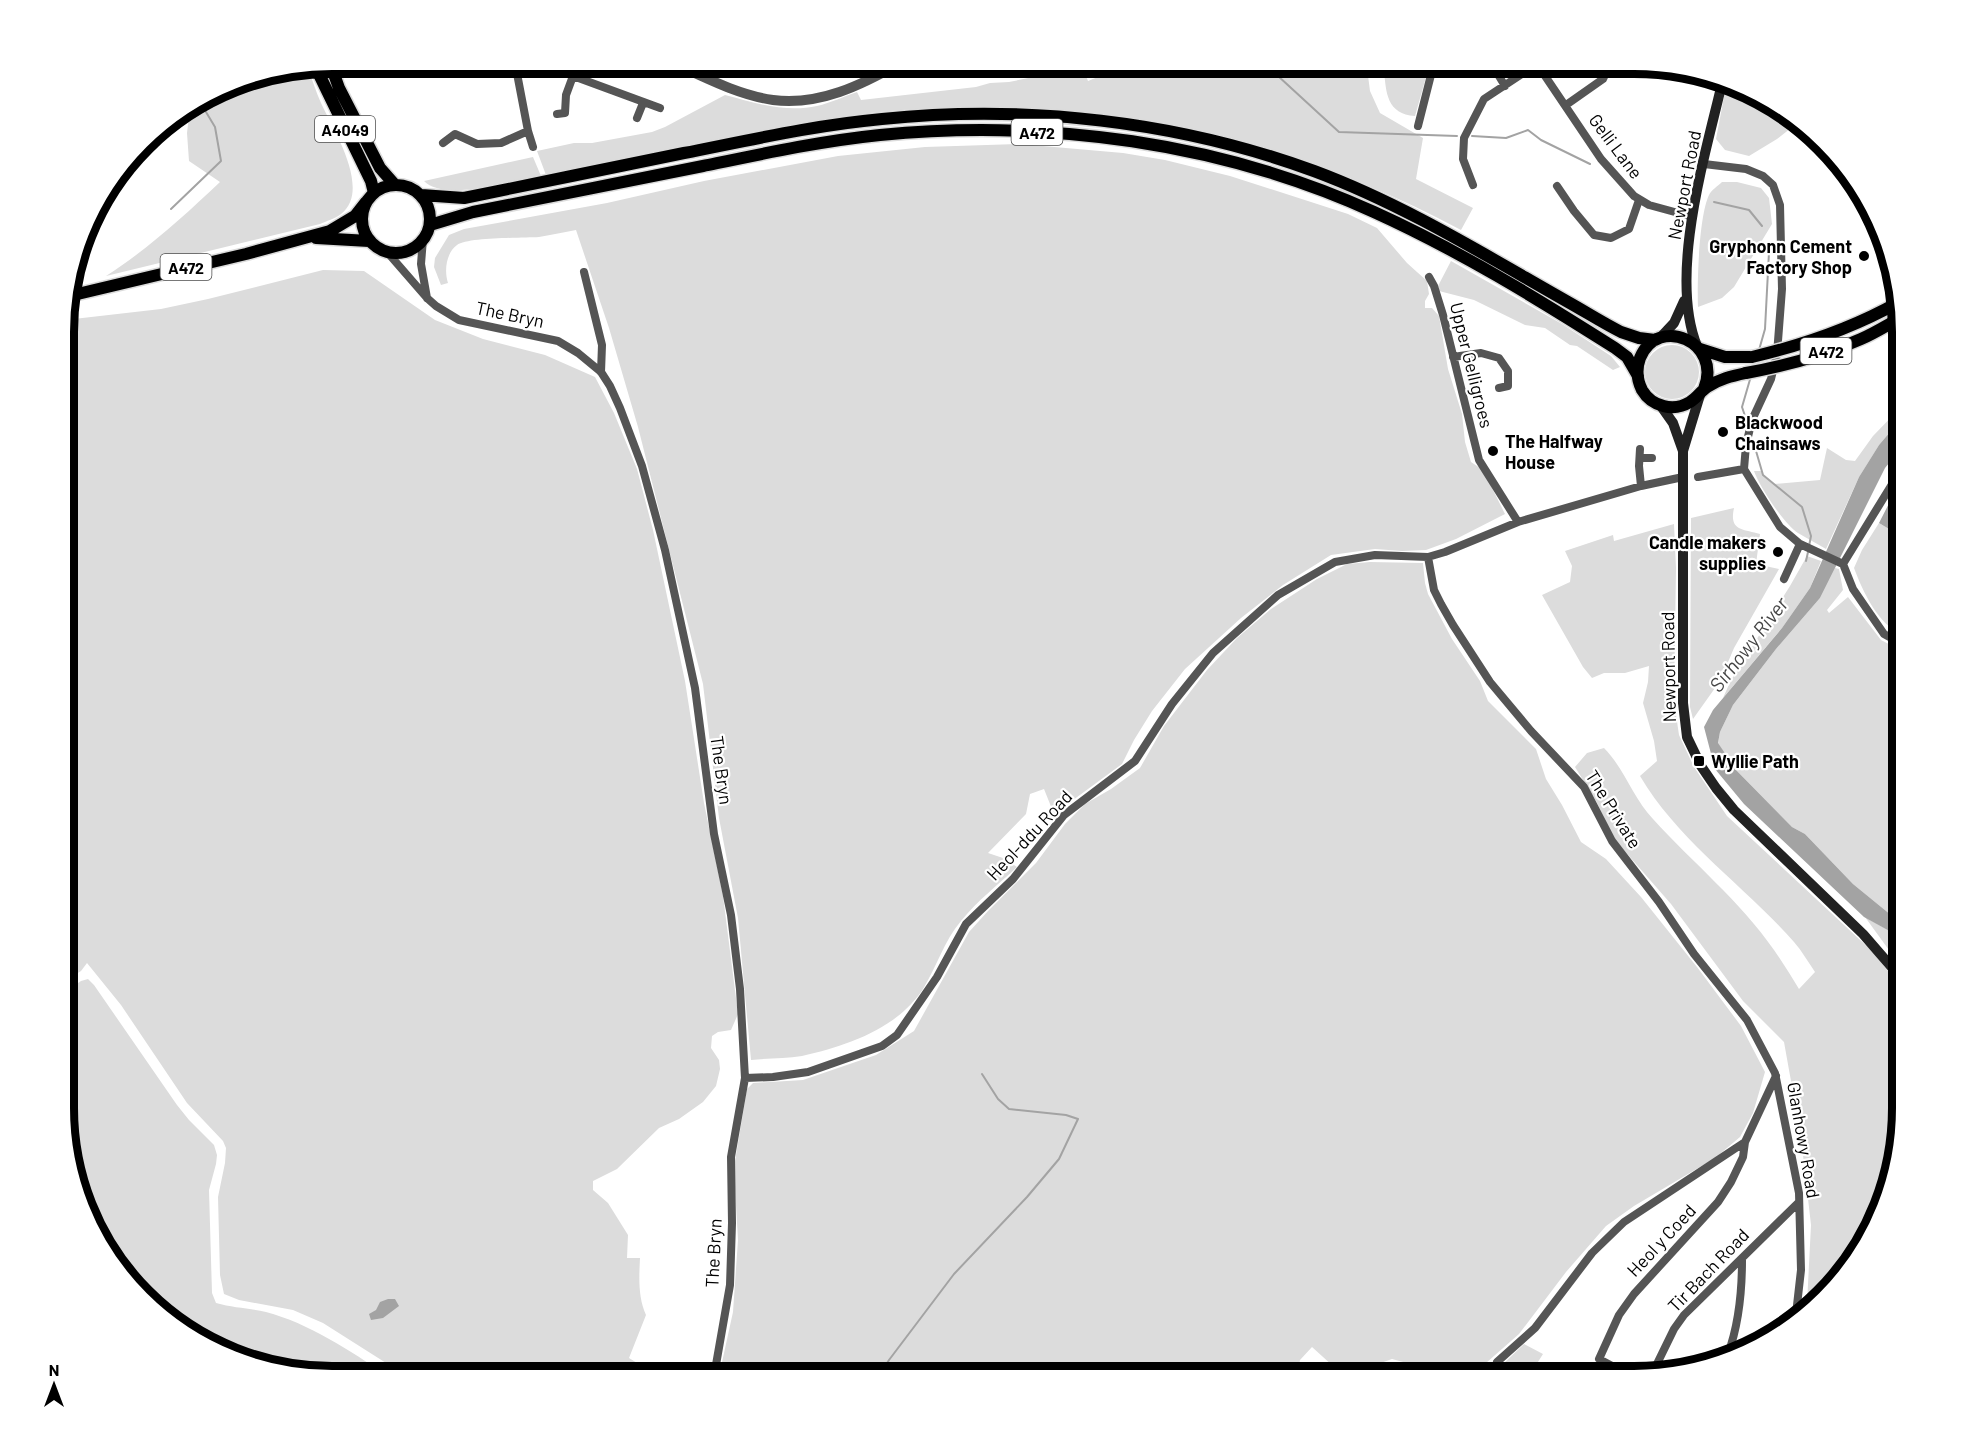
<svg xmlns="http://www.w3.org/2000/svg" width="1966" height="1439" viewBox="0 0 1966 1439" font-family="Barlow,sans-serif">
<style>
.green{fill:#dcdcdc}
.water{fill:#a3a3a3}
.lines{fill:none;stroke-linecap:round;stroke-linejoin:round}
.stream{stroke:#a3a3a3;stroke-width:2}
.primary-casing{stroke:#dbdbdb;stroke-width:15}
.minor{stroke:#555;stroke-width:8}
.tertiary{stroke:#555;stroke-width:10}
.secondary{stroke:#222;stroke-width:10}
.primary{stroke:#000;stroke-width:12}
.primary-bridge-casing{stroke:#dbdbdb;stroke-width:15;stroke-linecap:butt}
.primary-bridge{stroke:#000;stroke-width:12}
.poi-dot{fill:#000;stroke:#fff;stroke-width:2}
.labels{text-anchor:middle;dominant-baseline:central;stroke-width:4.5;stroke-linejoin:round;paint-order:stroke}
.shield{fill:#fff;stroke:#4c4c4c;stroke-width:1.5}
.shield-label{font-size:16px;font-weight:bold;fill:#000}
.street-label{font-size:18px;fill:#000;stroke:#fff}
.poi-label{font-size:18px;font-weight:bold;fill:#000;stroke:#fff;text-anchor:start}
.water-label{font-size:20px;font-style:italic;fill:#444;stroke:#fff}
.rim{fill:none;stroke:#000;stroke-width:8}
</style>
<rect width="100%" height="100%" fill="#fff"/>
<path class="green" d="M 1132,63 L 1345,63 L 1367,68 L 1370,91 L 1380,113 L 1423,138 L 1416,179 L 1473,208 L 1461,230 C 1286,136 1088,94 890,111 C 834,116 778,128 722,139 C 663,151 605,163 546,175 L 537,151 L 574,143 L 592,143 L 652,132 L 665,127 L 725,95 C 755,103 786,113 817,106 C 831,103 844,96 857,92 L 861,100 L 976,87 L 990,83 L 1009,82 L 1043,75 L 1052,76 L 1084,71 L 1088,81 Z
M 1416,63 L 1430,63 L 1415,116 C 1387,114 1386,93 1384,70 L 1396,70 L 1412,74 Z
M 308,68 C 312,79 316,92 321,103 C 333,129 372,190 341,214 C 335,219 326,221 320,224 L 106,276 C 148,249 184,216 220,182 L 189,161 L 187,133 L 190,108 L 229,83 L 270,75 L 271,84 L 288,75 L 288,72 Z
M 1727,81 L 1798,119 L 1800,121 L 1777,139 L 1749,156 L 1725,150 L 1716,139 Z
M 1020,144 L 1123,153 L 1165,160 L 1230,176 L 1311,202 L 1348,214 L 1377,228 L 1407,263 L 1427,281 L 1429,294 L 1425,301 L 1425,308 L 1432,308 L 1439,316 L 1448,369 L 1462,414 L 1465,442 L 1471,462 L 1480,468 L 1488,480 L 1505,514 L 1456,539 L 1426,550 L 1402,551 L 1375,549 L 1331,555 L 1283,585 L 1241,618 L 1185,669 L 1152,711 L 1134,740 L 1122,764 L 1054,814 L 1044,789 L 1030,794 L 1026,814 L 988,853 L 1003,858 L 1017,867 C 999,884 977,901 961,921 C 944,941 937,966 923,989 C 897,1029 846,1046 802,1056 C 786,1059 768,1058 751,1060 L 738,918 L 719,818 L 703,684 L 638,427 L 609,328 L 576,230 C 564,232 552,235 539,237 C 523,238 468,237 457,245 C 446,253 444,271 448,283 L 441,285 L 434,267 L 435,258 L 449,235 L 464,229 L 607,203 L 704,181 L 838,156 L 925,147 Z
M 533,157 L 541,176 C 514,181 443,202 424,181 Z
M 1722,182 L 1737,182 L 1761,188 L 1769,198 L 1772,224 L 1734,287 L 1722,298 L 1698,307 C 1697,282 1699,216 1709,195 C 1711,190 1718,186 1722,182 Z
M 1451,261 L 1562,324 L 1611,356 L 1620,367 L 1613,370 L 1577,346 L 1570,345 L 1545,328 L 1525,325 L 1474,300 L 1439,291 L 1438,286 Z
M 323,270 L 364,271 L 435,320 L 483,339 L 545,355 L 595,377 L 614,413 L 637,469 L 653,530 L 685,681 L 704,803 L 723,896 L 738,1014 L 731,1030 L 718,1032 L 712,1036 L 711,1048 L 719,1060 L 720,1069 L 716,1086 L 703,1102 L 679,1119 L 659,1128 L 617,1169 L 593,1181 L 593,1190 L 608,1203 L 628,1235 L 627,1258 L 640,1258 C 639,1278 638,1297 646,1315 L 629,1358 L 658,1376 L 405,1375 L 323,1323 L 293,1310 L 239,1300 L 224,1294 L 220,1275 L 218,1197 L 225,1163 L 226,1148 L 223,1141 L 187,1103 L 121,1005 L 87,963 L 81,971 L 65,981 L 65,320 L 161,309 L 208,299 Z
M1645 372a27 27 0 1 1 54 0a27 27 0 1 1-54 0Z
M 1902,406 L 1902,418 L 1879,445 L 1859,477 L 1826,549 C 1817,544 1807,538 1798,533 C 1784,524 1759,486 1754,471 L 1762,471 L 1763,475 L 1774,484 L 1820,480 L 1827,448 L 1846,460 L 1855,461 L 1873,436 Z
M 1734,508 C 1729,531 1742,529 1760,534 L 1756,564 L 1779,569 L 1734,648 L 1720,681 L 1693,719 L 1690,707 L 1691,518 Z
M 1879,523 L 1899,535 L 1902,533 L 1902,635 C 1878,624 1863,592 1854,568 L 1862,550 Z
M 1674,524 L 1676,568 L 1674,701 L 1679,735 L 1694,767 L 1727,816 L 1873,952 L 1902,989 L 1902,1124 L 1889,1194 L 1847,1271 L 1807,1304 L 1811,1225 L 1801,1137 L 1784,1042 L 1743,1001 L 1671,904 L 1615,840 L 1596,801 L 1575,767 L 1587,753 L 1604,748 C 1624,768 1633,798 1653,819 C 1693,863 1740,901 1774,950 C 1783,963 1791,976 1799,989 L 1815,972 C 1808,962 1802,951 1794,942 C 1744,885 1679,842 1640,776 L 1657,761 L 1654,741 L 1643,703 L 1648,682 L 1649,666 L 1625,673 L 1604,673 L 1592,678 L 1583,667 L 1542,595 L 1570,582 L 1572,566 L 1565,551 L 1613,535 L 1614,541 Z
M 1807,556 L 1821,561 L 1810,588 L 1782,628 L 1723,698 L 1731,680 L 1790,586 Z
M 1370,562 L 1423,563 L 1425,583 L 1428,594 L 1452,639 L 1480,681 L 1488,701 L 1536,749 L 1546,779 L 1562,805 L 1581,842 L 1606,859 L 1641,897 L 1697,967 L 1741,1026 L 1765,1072 L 1753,1113 L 1740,1137 L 1715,1158 L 1634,1206 L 1606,1226 L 1566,1272 L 1519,1334 L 1486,1363 L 1456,1376 L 1392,1359 L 1344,1376 L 1312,1347 L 1300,1360 L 1297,1376 L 719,1376 L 733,1312 L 738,1240 L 735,1188 L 735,1161 L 747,1089 L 753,1083 L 803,1080 L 876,1055 L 914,1031 L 969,932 L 988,911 L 1036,863 L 1065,824 L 1085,804 L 1111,789 L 1140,768 L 1164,726 L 1207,670 L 1237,638 L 1271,609 L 1317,579 L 1347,564 Z
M 1835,568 L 1839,569 L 1843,590 L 1827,610 L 1829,613 L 1848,597 L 1881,640 L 1902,651 L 1902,924 L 1853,884 L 1805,834 L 1792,827 L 1737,771 L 1718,744 L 1720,732 L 1733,705 L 1776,649 L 1820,598 Z
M 1865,917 L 1893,933 L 1902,941 L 1902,968 Z
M 88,979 L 94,985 L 177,1105 L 189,1120 L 214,1145 L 217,1155 L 216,1164 L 209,1190 L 212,1293 L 216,1303 C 233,1308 250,1308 266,1312 C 308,1323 351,1351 386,1375 L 315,1375 L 245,1362 L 168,1320 L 99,1241 L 65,1142 L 65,992 L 81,981 Z
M 1524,1344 L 1543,1354 L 1529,1376 L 1484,1376 L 1501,1366 Z"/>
<path class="water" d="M 1902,418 L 1902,447 L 1885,468 L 1820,598 L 1776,649 L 1733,705 L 1720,732 L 1718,743 L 1737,771 L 1792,827 L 1805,834 L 1853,884 L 1902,924 L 1902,941 L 1893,933 L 1864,917 L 1744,804 L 1715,769 L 1704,727 L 1713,710 L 1782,628 L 1810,588 L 1859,477 L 1879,445 Z
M 1901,480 L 1902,480 L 1902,533 L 1899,535 L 1879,523 Z
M 388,1299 L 395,1299 L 399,1306 L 383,1318 L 371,1320 L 369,1314 L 376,1310 L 380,1302 Z"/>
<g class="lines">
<path class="stream" d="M 1264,63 L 1339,132 L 1457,136
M 1472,136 L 1506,138 L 1528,130 L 1541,140 L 1590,164
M 1714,202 L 1749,210 L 1762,226
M 171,209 L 221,161 L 215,127 L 203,107 L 203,100
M 1759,350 L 1765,329 L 1769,252
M 1747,422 L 1742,407 L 1751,376
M 1754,444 L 1763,475 L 1802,507 L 1811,536 L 1809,546
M 1806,561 L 1808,552
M 879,1376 L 889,1360 L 954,1274 L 1027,1197 L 1059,1159 L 1078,1119 L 1066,1115 L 1009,1109 L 998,1099 L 982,1074"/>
<defs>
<path id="primary" d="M 330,63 L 339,88 L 380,168 L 395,185
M 315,66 L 371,181 L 374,193
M362 219a34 34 0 1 1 68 0a34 34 0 1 1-68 0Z
M 421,195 L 464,198 C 537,183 611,168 684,153 C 750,140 816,125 882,119 C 1026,104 1178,121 1314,171 C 1403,204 1485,255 1568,302 C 1586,312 1603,323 1621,332 L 1639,338 L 1655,340
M 430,225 L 473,212 C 549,197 626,182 703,166 C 761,154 821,141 880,135 C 1047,119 1221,142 1374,212 C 1458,250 1538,299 1615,348 L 1627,357 L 1638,376
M 316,238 L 369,241
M 65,297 L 246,254 L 330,231 L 355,216 L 366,202
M 1700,349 L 1725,357 L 1752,357
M 1704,389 C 1723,342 1658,314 1640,358 C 1636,369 1637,380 1642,390 C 1652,407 1674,412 1690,402 C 1697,398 1701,391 1707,387 C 1719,379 1732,376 1746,373"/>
</defs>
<use href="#primary" class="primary-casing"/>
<path class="minor" d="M 515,63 L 528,131 L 533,147
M 553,63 L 573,76 L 660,108
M 1491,63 L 1505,86
M 1537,64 L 1601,159 L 1634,196 L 1649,205 L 1693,217
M 1566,105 L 1603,79 L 1610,64
M 557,114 L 565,113 L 566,95 L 573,76
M 637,118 L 643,103
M 1418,126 L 1434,63
M 443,143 L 455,134 L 477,144 L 501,143 L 528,131
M 1704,164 L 1746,169 L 1763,176 L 1773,185 L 1780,205 L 1782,289 L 1777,354 L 1771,379 L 1752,420 L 1746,445 L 1744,469 L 1780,527 L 1800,544 L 1843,564 L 1853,589 L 1884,634 L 1902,644
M 1473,185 L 1463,159 L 1464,138 L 1484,99 L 1537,64
M 1557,186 L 1574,211 L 1594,235 L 1611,238 L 1629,229 L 1639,200
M 423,239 L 421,264 L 427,298
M 387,252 L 427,298 L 436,306 L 459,320 L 558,341 L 578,353 L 601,372 L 610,386 L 620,408 L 642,466 L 665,550 L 695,688 L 714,834 L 731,915 L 740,989 L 745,1078 L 731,1157 L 732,1223 L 730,1285 L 714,1376
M 584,272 L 602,345 L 601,372
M 1429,277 L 1434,286 L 1443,315 L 1479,460 L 1518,522
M 1453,357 L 1481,353 L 1499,358 L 1508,371 L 1508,386 L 1499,388
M 1640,449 L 1639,466 L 1641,486
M 1640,458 L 1652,458
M 1698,477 L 1744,469
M 1428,557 L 1434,590 L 1441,604 L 1453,625 L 1490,682 L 1531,731 L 1584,787 L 1612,841 L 1659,902 L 1694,954 L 1747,1020 L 1775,1073 L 1799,1193 L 1801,1270 L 1796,1314
M 1843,564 L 1902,468
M 1784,579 L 1800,544
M 745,1078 L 773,1077 L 808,1072 L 882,1046 L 897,1035 L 937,977 L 966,924 L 1013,879 L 1064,815 L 1135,761 L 1172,704 L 1213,653 L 1278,595 L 1335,562 L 1375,555 L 1428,557 L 1445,552 L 1518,522 L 1641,486 L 1683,477
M 1728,1354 C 1739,1324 1742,1292 1742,1260
M 1497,1362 L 1535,1328 L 1592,1253 L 1624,1222 L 1745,1142
M 1653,1372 L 1674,1329 L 1684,1315 L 1799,1202
M 1631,1376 L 1599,1359 L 1619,1315 L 1634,1294 L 1718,1202 L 1731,1182 L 1743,1157 L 1745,1142 L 1776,1076"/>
<path class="tertiary" d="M 673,63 C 704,77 738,95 773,100 C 819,106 862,85 900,63"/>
<path class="secondary" d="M 1660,338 L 1674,323 L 1684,301
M 1697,346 C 1668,274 1706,153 1723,79
M 1700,395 L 1683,451 L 1683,703 L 1687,737 L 1701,766 L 1716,788 L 1734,810 L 1863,934 L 1902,979
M 1661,406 L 1673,423 L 1683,451"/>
<use href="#primary" class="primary"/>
<defs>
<path id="primary-bridge" d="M 1752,357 C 1803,345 1853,328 1899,302
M 1746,373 C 1785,366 1825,355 1861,339 C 1875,333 1889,324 1902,317"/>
</defs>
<use href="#primary-bridge" class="primary-bridge-casing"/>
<use href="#primary-bridge" class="primary-bridge"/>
</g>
<g class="poi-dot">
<circle cx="1864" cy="256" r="6"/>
<circle cx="1723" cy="432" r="6"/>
<circle cx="1493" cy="451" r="6"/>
<circle cx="1778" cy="552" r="6"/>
<rect x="1693" y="755" width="12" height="12" rx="3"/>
</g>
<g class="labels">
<g class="shield">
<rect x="315" y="116" width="60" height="26" rx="4.5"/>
<rect x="1011.5" y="119" width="51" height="26" rx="4.5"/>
<rect x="160.5" y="254" width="51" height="26" rx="4.5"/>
<rect x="1800.5" y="338" width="51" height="26" rx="4.5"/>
</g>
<g class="shield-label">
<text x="345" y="129">A4049</text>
<text x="1037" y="132">A472</text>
<text x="186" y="267">A472</text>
<text x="1826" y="351">A472</text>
</g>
<g class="street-label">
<text transform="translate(1616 146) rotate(53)">Gelli Lane</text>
<text transform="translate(1684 185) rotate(-79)">Newport Road</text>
<text transform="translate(510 314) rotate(12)">The Bryn</text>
<text transform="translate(1472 365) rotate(76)">Upper Gelligroes</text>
<text transform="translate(1668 667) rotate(-91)">Newport Road</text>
<text transform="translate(722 770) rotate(82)">The Bryn</text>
<text transform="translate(1614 809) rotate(58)">The Private</text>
<text transform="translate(1029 835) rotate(-47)">Heol-ddu Road</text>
<text transform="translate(1804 1140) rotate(80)">Glanhowy Road</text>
<text transform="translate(1661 1240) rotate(-47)">Heol y Coed</text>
<text transform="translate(713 1253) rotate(-87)">The Bryn</text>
<text transform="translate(1708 1270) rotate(-46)">Tir Bach Road</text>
</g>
<g class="poi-label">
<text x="1852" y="246" text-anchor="end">Gryphonn Cement<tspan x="1852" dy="21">Factory Shop</tspan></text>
<text x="1735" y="422">Blackwood<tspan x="1735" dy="21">Chainsaws</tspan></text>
<text x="1505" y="441">The Halfway<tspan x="1505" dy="21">House</tspan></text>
<text x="1766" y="542" text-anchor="end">Candle makers<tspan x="1766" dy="21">supplies</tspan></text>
<text x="1711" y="761">Wyllie Path</text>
</g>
<g class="water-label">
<text transform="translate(1748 644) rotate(-52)">Sirhowy River</text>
</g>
</g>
<path d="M0 0H1966V1439H0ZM332 74H1634A258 258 0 0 1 1892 332V1108A258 258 0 0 1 1634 1366H332A258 258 0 0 1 74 1108V332A258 258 0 0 1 332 74Z" fill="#fff" fill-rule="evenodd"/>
<path class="rim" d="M332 74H1634A258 258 0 0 1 1892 332V1108A258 258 0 0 1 1634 1366H332A258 258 0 0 1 74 1108V332A258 258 0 0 1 332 74Z"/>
<g transform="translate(54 1385)" stroke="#ffffff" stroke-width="4.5" paint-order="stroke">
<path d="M0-4.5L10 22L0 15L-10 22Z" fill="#000000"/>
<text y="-9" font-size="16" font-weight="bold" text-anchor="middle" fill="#000000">N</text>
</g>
</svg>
